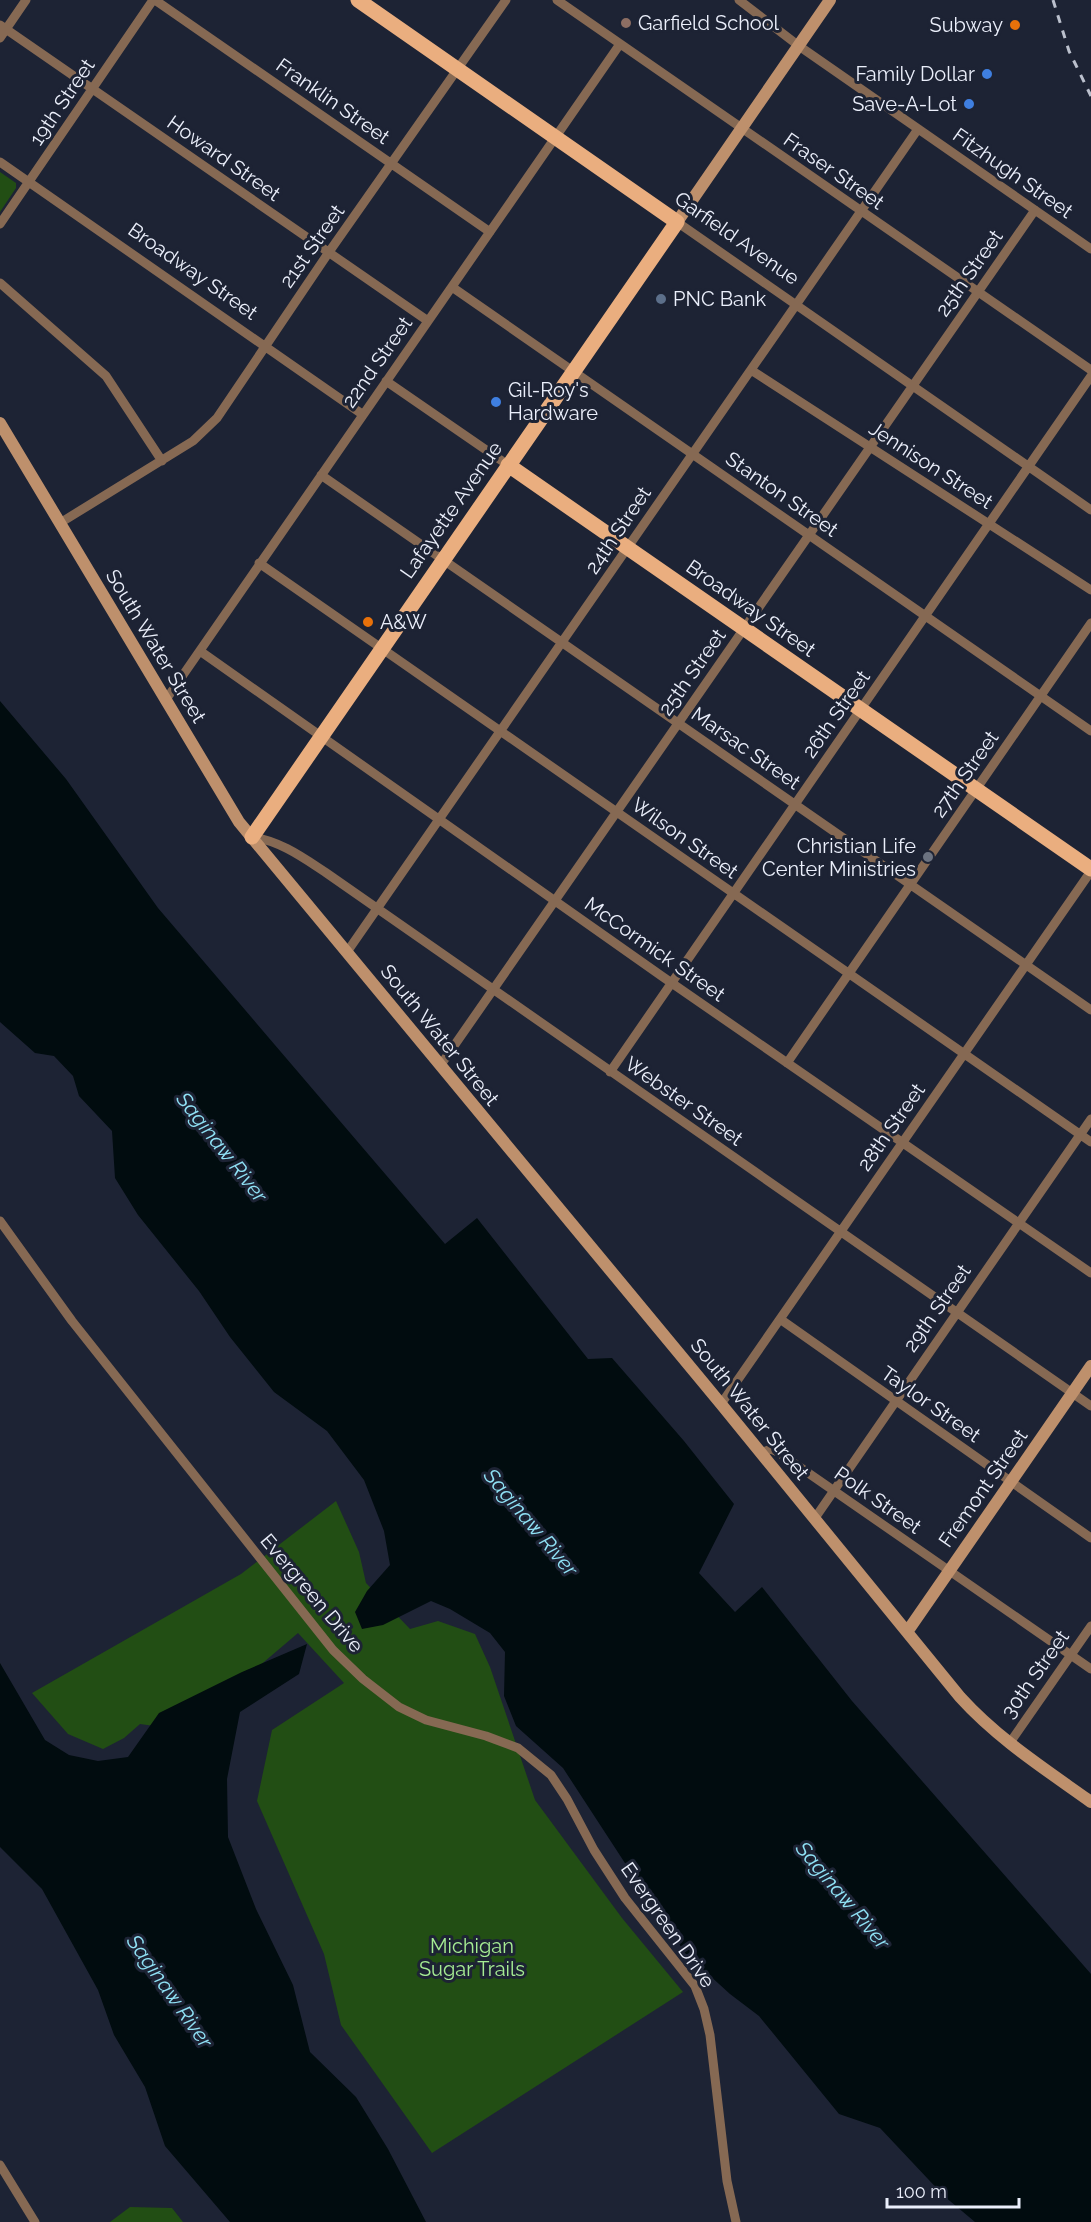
<svg xmlns="http://www.w3.org/2000/svg" width="1091" height="2222" viewBox="0 0 1091 2222" font-family="Raleway,sans-serif">
<style>
.green{fill:#224e14}
.water{fill:#010c0f}
.lines{fill:none;stroke-linecap:round;stroke-linejoin:round}
.street{stroke:#866953;stroke-width:9}
.secondary{stroke:#be906c;stroke-width:12}
.primary{stroke:#eaae7f;stroke-width:15}
.rail{stroke:#bbc0cd;stroke-width:3;stroke-dasharray:8 8;stroke-linecap:butt}
.education-dot{fill:#8d6e63;stroke:#1d2334;stroke-width:2}
.food-dot{fill:#e8710a;stroke:#1d2334;stroke-width:2}
.shop-dot{fill:#3f7fe0;stroke:#1d2334;stroke-width:2}
.service-dot{fill:#5c6f8a;stroke:#1d2334;stroke-width:2}
.worship-dot{fill:#6b7280;stroke:#1d2334;stroke-width:2}
.labels{text-anchor:middle;dominant-baseline:central;stroke-width:6;stroke-linejoin:round;paint-order:stroke}
.poi-label{font-size:20px;fill:#ebeffb;stroke:#1d2334;text-anchor:start}
.street-label{font-size:20px;fill:#ebeffb;stroke:#1d2334}
.park-label{font-size:20px;fill:#a6ed93;stroke:#1d2334}
.water-label{font-size:21px;font-style:italic;fill:#90e2f6;stroke:#1d2334}
</style>
<rect width="100%" height="100%" fill="#1d2334"/>
<path class="green" d="M 0,172 L 16,183 L 16,188 L 0,212 Z
M 336,1501 L 359,1552 L 366,1583 L 410,1629 L 438,1621 L 475,1634 L 490,1667 L 535,1800 L 622,1918 L 683,1992 L 432,2153 L 341,2025 L 324,1954 L 257,1801 L 272,1730 L 344,1683 L 298,1633 L 184,1730 L 140,1724 L 124,1738 L 103,1749 L 68,1734 L 32,1693 L 241,1574 Z
M 130,2207 L 172,2208 L 183,2222 L 110,2222 Z"/>
<path class="water" d="M 0,701 L 66,779 L 158,908 L 445,1244 L 477,1218 L 588,1359 L 612,1358 L 684,1441 L 734,1504 L 699,1573 L 735,1612 L 762,1587 L 852,1701 L 1091,1974 L 1091,2222 L 975,2222 L 944,2196 L 880,2128 L 839,2114 L 759,2016 L 730,1994 L 685,1953 L 664,1920 L 658,1902 L 636,1880 L 563,1768 L 516,1726 L 504,1696 L 505,1652 L 490,1633 L 450,1609 L 431,1601 L 383,1625 L 362,1629 L 355,1612 L 367,1591 L 390,1565 L 384,1531 L 364,1480 L 327,1431 L 274,1392 L 230,1337 L 199,1291 L 138,1215 L 115,1178 L 112,1131 L 79,1096 L 73,1076 L 54,1056 L 35,1053 L 0,1022 Z
M 307,1644 L 299,1674 L 240,1712 L 227,1779 L 228,1837 L 256,1909 L 293,1985 L 310,2052 L 356,2097 L 388,2149 L 426,2222 L 230,2222 L 165,2146 L 145,2087 L 114,2035 L 98,1990 L 42,1889 L 0,1847 L 0,1663 L 45,1740 L 69,1755 L 98,1761 L 128,1757 L 159,1713 L 242,1672 Z"/>
<g class="lines">
<path class="street" d="M 155,0 L 490,232
M 557,0 L 1091,370
M 739,0 L 799,46 L 1091,249
M 0,25 L 428,321
M 0,38 L 26,0
M 0,162 L 362,414
M 677,222 L 1091,510
M 0,224 L 153,0
M 0,283 L 106,376 L 162,461
M 452,287 L 1091,731
M 751,370 L 1091,590
M 386,381 L 508,465
M 321,475 L 1091,1010
M 60,523 L 193,441 L 217,418 L 329,252 L 506,0
M 259,563 L 1091,1142
M 200,651 L 663,977 L 1091,1273
M 165,701 L 620,44
M 252,837 C 280,841 302,857 325,872 L 1091,1406
M 347,952 L 918,129
M 787,1063 L 1091,623
M 440,1066 L 1035,210
M 610,1072 L 1091,376
M 0,1221 L 72,1321 L 333,1650 L 363,1679 L 399,1707 L 426,1720 L 486,1736 L 518,1748 L 551,1775 L 567,1799 L 594,1850 L 625,1898 L 695,1986 L 704,2009 L 710,2035 L 727,2181 L 736,2222
M 780,1319 L 1091,1538
M 721,1404 L 1091,871
M 761,1453 L 771,1449 L 778,1452 L 1091,1669
M 815,1518 L 1091,1119
M 1009,1744 L 1091,1626
M 0,2165 L 35,2222"/>
<path class="secondary" d="M 677,222 L 830,0
M 0,423 L 239,822 L 721,1404 L 960,1697 C 998,1739 1045,1769 1091,1802
M 907,1632 L 1091,1366"/>
<path class="primary" d="M 508,465 L 1091,869
M 252,837 L 677,222 L 358,0"/>
<path class="rail" d="M 1053,0 L 1069,51 L 1091,96"/>
</g>
<circle class="education-dot" cx="626" cy="23" r="6"/>
<g class="food-dot">
<circle cx="1015" cy="25" r="6"/>
<circle cx="368" cy="622" r="6"/>
</g>
<g class="shop-dot">
<circle cx="987" cy="74" r="6"/>
<circle cx="969" cy="104" r="6"/>
<circle cx="496" cy="402" r="6"/>
</g>
<circle class="service-dot" cx="661" cy="299" r="6"/>
<circle class="worship-dot" cx="928" cy="857" r="6"/>
<g class="labels">
<g class="poi-label">
<text x="638" y="23">Garfield School</text>
<text x="1003" y="25" text-anchor="end">Subway</text>
<text x="975" y="74" text-anchor="end">Family Dollar</text>
<text x="957" y="104" text-anchor="end">Save-A-Lot</text>
<text x="673" y="299">PNC Bank</text>
<text x="508" y="390">Gil-Roy's<tspan x="508" dy="23">Hardware</tspan></text>
<text x="380" y="622">A&amp;W</text>
<text x="916" y="846" text-anchor="end">Christian Life<tspan x="916" dy="23">Center Ministries</tspan></text>
</g>
<g class="street-label">
<text transform="translate(333 101) rotate(35)">Franklin Street</text>
<text transform="translate(62 102) rotate(-56)">19th Street</text>
<text transform="translate(224 158) rotate(35)">Howard Street</text>
<text transform="translate(834 171) rotate(35)">Fraser Street</text>
<text transform="translate(1013 173) rotate(35)">Fitzhugh Street</text>
<text transform="translate(737 238) rotate(35)">Garfield Avenue</text>
<text transform="translate(312 246) rotate(-55)">21st Street</text>
<text transform="translate(193 271) rotate(35)">Broadway Street</text>
<text transform="translate(969 273) rotate(-55)">25th Street</text>
<text transform="translate(377 362) rotate(-55)">22nd Street</text>
<text transform="translate(931 465) rotate(33)">Jennison Street</text>
<text transform="translate(782 494) rotate(35)">Stanton Street</text>
<text transform="translate(451 510) rotate(-55)">Lafayette Avenue</text>
<text transform="translate(618 530) rotate(-56)">24th Street</text>
<text transform="translate(751 608) rotate(35)">Broadway Street</text>
<text transform="translate(156 646) rotate(59)">South Water Street</text>
<text transform="translate(692 672) rotate(-55)">25th Street</text>
<text transform="translate(836 714) rotate(-55)">26th Street</text>
<text transform="translate(746 748) rotate(35)">Marsac Street</text>
<text transform="translate(965 774) rotate(-55)">27th Street</text>
<text transform="translate(685 838) rotate(35)">Wilson Street</text>
<text transform="translate(655 949) rotate(35)">McCormick Street</text>
<text transform="translate(440 1035) rotate(51)">South Water Street</text>
<text transform="translate(684 1101) rotate(35)">Webster Street</text>
<text transform="translate(891 1127) rotate(-55)">28th Street</text>
<text transform="translate(937 1308) rotate(-55)">29th Street</text>
<text transform="translate(931 1404) rotate(35)">Taylor Street</text>
<text transform="translate(750 1409) rotate(51)">South Water Street</text>
<text transform="translate(983 1488) rotate(-55)">Fremont Street</text>
<text transform="translate(878 1500) rotate(35)">Polk Street</text>
<text transform="translate(312 1593) rotate(50)">Evergreen Drive</text>
<text transform="translate(1035 1674) rotate(-55)">30th Street</text>
<text transform="translate(668 1925) rotate(55)">Evergreen Drive</text>
</g>
<g class="park-label">
<text x="472" y="1946">Michigan<tspan x="472" dy="23">Sugar Trails</tspan></text>
</g>
<g class="water-label">
<text transform="translate(222 1147) rotate(52)">Saginaw River</text>
<text transform="translate(531 1522) rotate(50)">Saginaw River</text>
<text transform="translate(843 1895) rotate(50)">Saginaw River</text>
<text transform="translate(170 1991) rotate(55)">Saginaw River</text>
</g>
</g>
<path d="M887 2198v9h132v-9" fill="none" stroke="#ebeffb" stroke-width="3"/>
<text x="896" y="2198" font-size="18" fill="#ebeffb" stroke="#1d2334" stroke-width="4.5" paint-order="stroke">100 m</text>
</svg>
